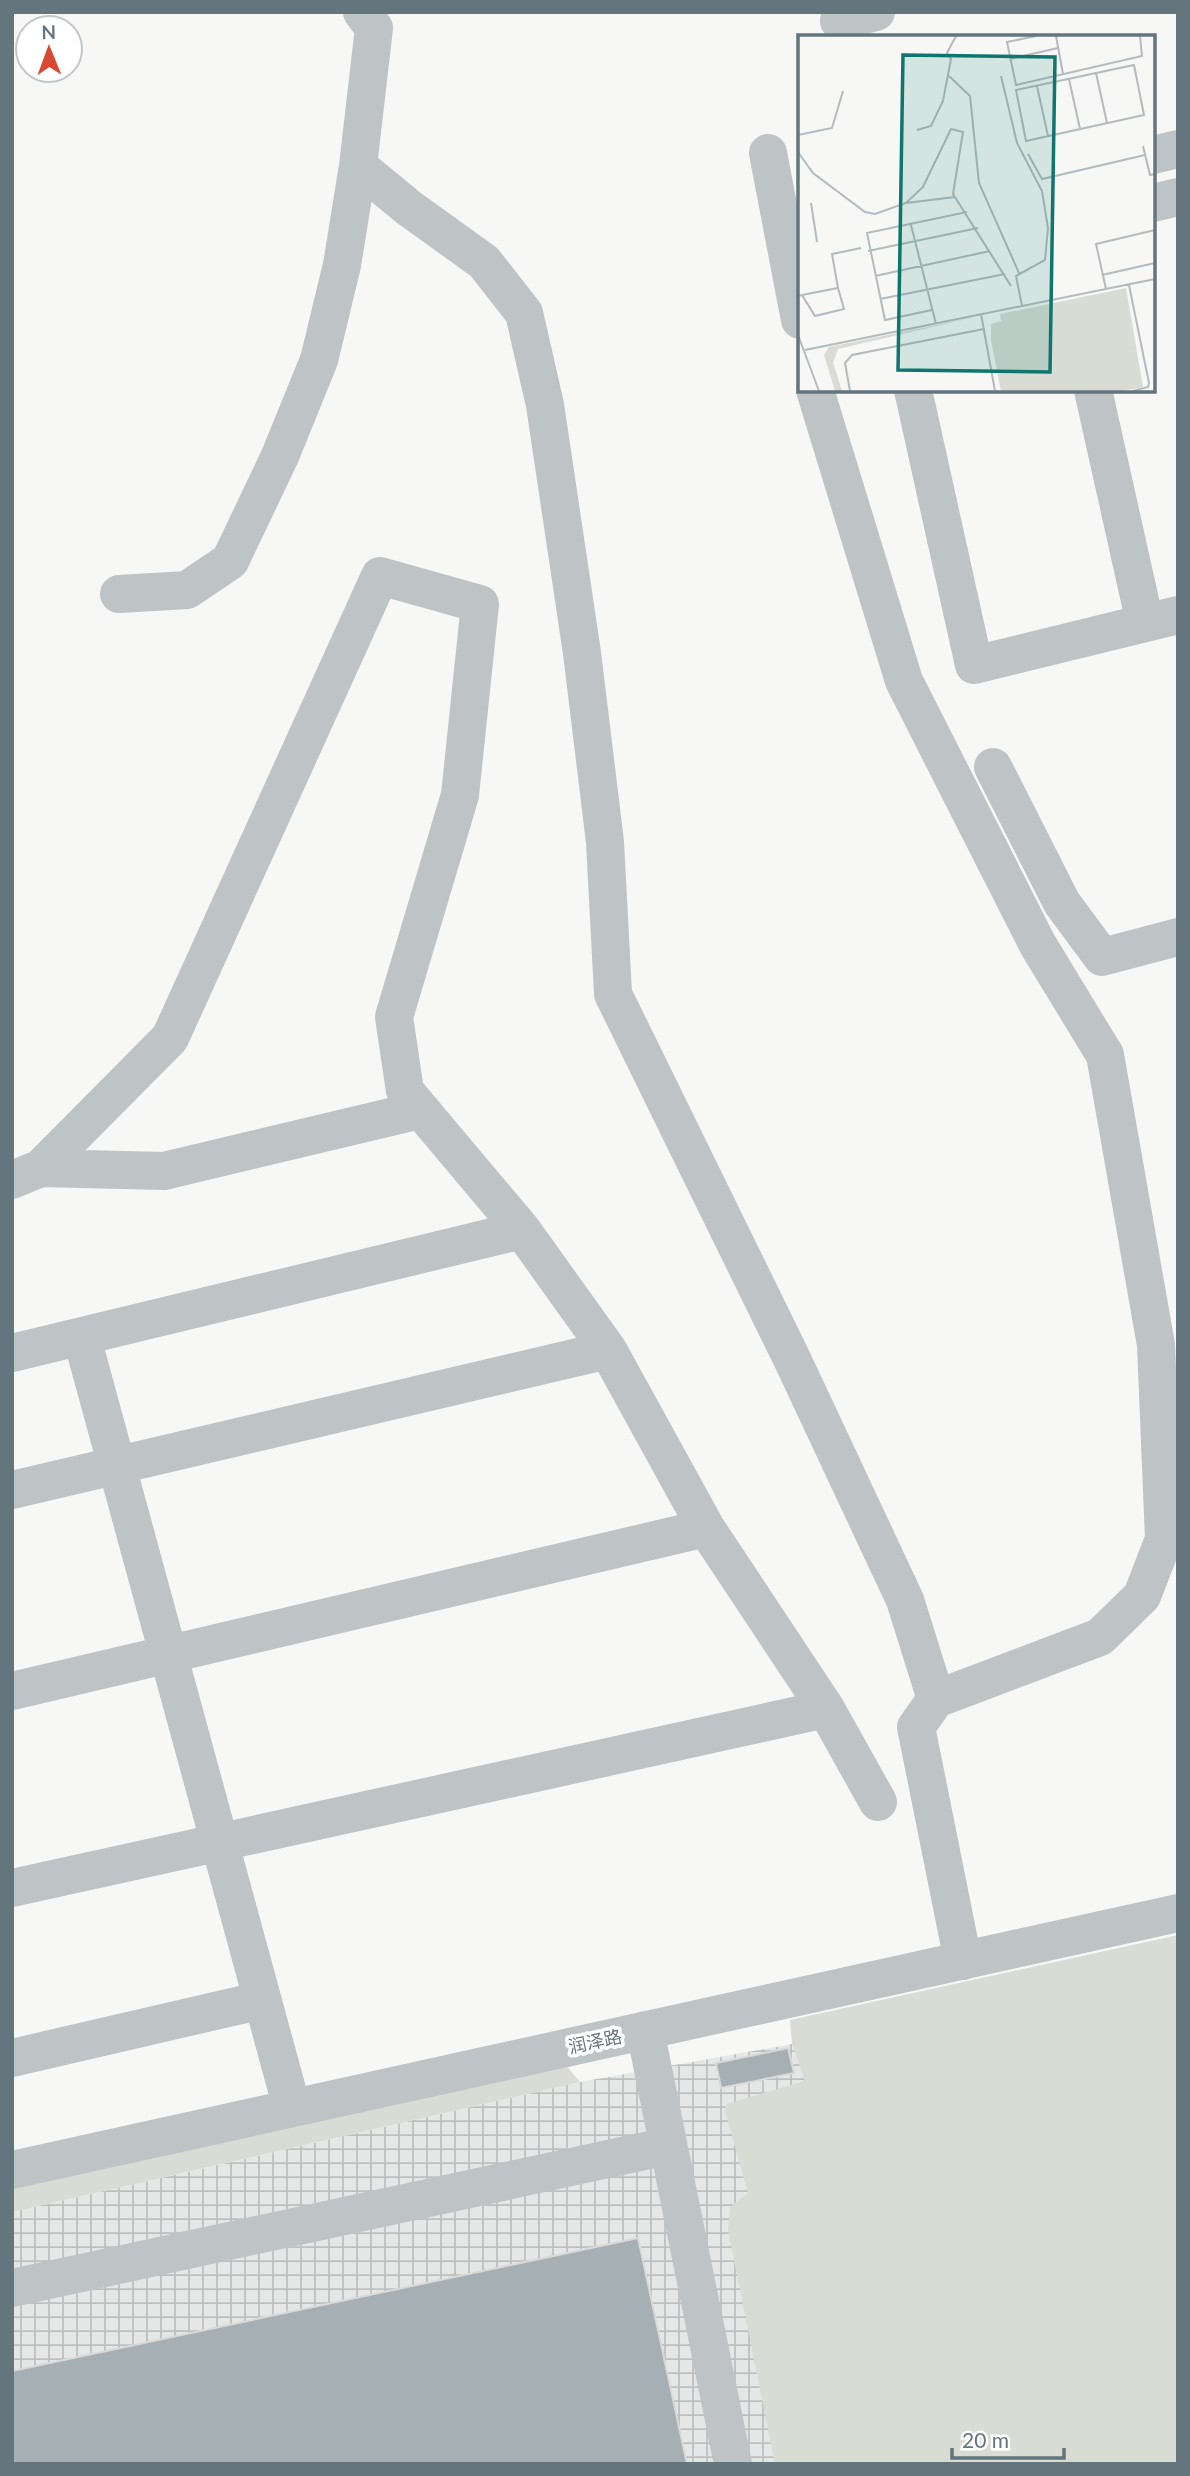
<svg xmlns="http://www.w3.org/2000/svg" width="1190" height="2476" viewBox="0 0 1190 2476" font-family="Lato,'Noto Sans SC',sans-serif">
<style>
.industrial{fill:url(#industrial-grid)}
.grass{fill:#d8dcd4}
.building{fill:#a6afb4;stroke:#d9d9d7;stroke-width:2}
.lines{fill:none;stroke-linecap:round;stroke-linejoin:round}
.minor{stroke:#bec3c6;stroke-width:38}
.labels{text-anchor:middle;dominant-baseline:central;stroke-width:7;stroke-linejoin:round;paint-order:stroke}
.street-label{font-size:18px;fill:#64757e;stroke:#fff}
.inset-road{fill:none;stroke:#b3bbbe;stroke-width:2}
.view{fill:#0f766e;fill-opacity:0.15;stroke:#0f766e;stroke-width:3.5}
.inset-edge{fill:none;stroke:#64757e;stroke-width:3.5}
</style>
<defs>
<pattern id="industrial-grid" width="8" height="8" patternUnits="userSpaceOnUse" patternTransform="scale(1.75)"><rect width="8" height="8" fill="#e5e7e6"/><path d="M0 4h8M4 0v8" fill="none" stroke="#bdc0c0"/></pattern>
</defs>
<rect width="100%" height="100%" fill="#f7f7f5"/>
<path class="industrial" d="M 792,2044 L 1178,2464 L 12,2464 L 12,2212 L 580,2082 Z"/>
<path class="grass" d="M 1178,1935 L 1178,2464 L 775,2464 L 728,2230 L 730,2207 L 748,2193 L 725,2111 L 726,2104 L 805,2081 L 792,2044 L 790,2020 Z
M 564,2063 L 580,2082 L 12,2212 L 12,2185 Z"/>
<path class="building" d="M 788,2048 L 794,2073 L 721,2088 L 716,2063 Z
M 638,2238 L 687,2464 L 12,2464 L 12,2371 Z"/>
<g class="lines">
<path class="minor" d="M 839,21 L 876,12
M 768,153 L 800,320
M 1153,155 L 1178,149
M 358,166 L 409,208 L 484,262 L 524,313 L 545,405 L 582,653 L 605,842 L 613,994 L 793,1361 L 905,1600 L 936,1699
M 1153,203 L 1178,197
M 815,390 L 904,681 L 1038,945 L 1105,1055 L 1156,1345 L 1164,1539 L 1142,1596 L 1100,1637 L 936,1699 L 916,1727 L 963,1961
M 913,390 L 974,665 L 1178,615
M 1093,390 L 1145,623
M 119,594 L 187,590 L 230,561 L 280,456 L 319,360 L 342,265 L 358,166 L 374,28 L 362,12
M 993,767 L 1062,903 L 1102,957 L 1178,937
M 41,1168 L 164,1171 L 420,1110
M 12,1180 L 41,1168 L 170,1038 L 380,576 L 480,604 L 460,795 L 394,1017 L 405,1091 L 522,1230 L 608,1350 L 706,1528 L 826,1709 L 878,1802
M 82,1338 L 292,2108
M 12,1353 L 522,1230
M 12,1490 L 608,1350
M 12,1691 L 706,1528
M 12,1888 L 826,1709
M 645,2030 L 733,2464
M 12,2058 L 262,2000
M 12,2170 L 1178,1913
M 12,2288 L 668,2146"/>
</g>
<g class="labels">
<g class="street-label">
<text transform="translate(595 2041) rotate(-12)">润泽路</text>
</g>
</g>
<g transform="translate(798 35)">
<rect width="357" height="357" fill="#f7f7f5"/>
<path d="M 328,253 L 345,352 L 323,356 L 203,356 L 193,305 L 193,289 L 203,286 L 202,279 ZM 173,283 L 40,314 L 35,327 L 44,356 L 37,356 L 26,320 L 31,312 Z" fill="#d8dcd4"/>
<path class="inset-road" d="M 238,1 L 209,7 L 218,50 L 344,21 L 342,1M 258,1 L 265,39M 212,24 L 260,13M 336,30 L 346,80 L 228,106 L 218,55 ZM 298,38 L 309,88M 151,41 L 172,61 L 181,148 L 221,238M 203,41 L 219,108 L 244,156 L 250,193 L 247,225 L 218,241 L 224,271M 271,44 L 282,94M 239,51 L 250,101M 119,95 L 133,91 L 145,66 L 153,24 L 149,18 L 158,1M 0,100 L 34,93 L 45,56M 345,111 L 352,140 L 357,139M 0,117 L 15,138 L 67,177 L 77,179 L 108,168 L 125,152 L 153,94 L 165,97 L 155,159 L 213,251M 230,119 L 244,144 L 347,120M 13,168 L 19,207M 108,168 L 157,162M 113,190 L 138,289M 70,216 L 180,193M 304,240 L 357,228M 77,241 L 192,216M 331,250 L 351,348 L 350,352 L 335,356M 40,253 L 34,219 L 63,213M 308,254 L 298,209 L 357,195M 0,261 L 4,260 L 40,253 L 46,274 L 17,281 L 4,260M 82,264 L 207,239M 134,275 L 87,285 L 69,198 L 169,177M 183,279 L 197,356M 0,300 L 21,356M 7,315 L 357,244M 52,356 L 47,328 L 54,320 L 186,294"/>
<path class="view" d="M 105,20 L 257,22 L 252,337 L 100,335 Z"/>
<rect width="357" height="357" class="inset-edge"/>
</g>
<rect width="1190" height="2476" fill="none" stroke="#64757e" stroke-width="28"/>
<g transform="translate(49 49) rotate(359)"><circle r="33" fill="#ffffff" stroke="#c1c8cb" stroke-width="2"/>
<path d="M0-5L12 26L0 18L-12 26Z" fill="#d94833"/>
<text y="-10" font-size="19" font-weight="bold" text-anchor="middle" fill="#64757e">N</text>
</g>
<path d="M952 2448v10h112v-10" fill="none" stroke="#64757e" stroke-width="3.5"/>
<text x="962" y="2448" font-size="21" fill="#64757e" stroke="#ffffff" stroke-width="5" paint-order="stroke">20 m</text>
</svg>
